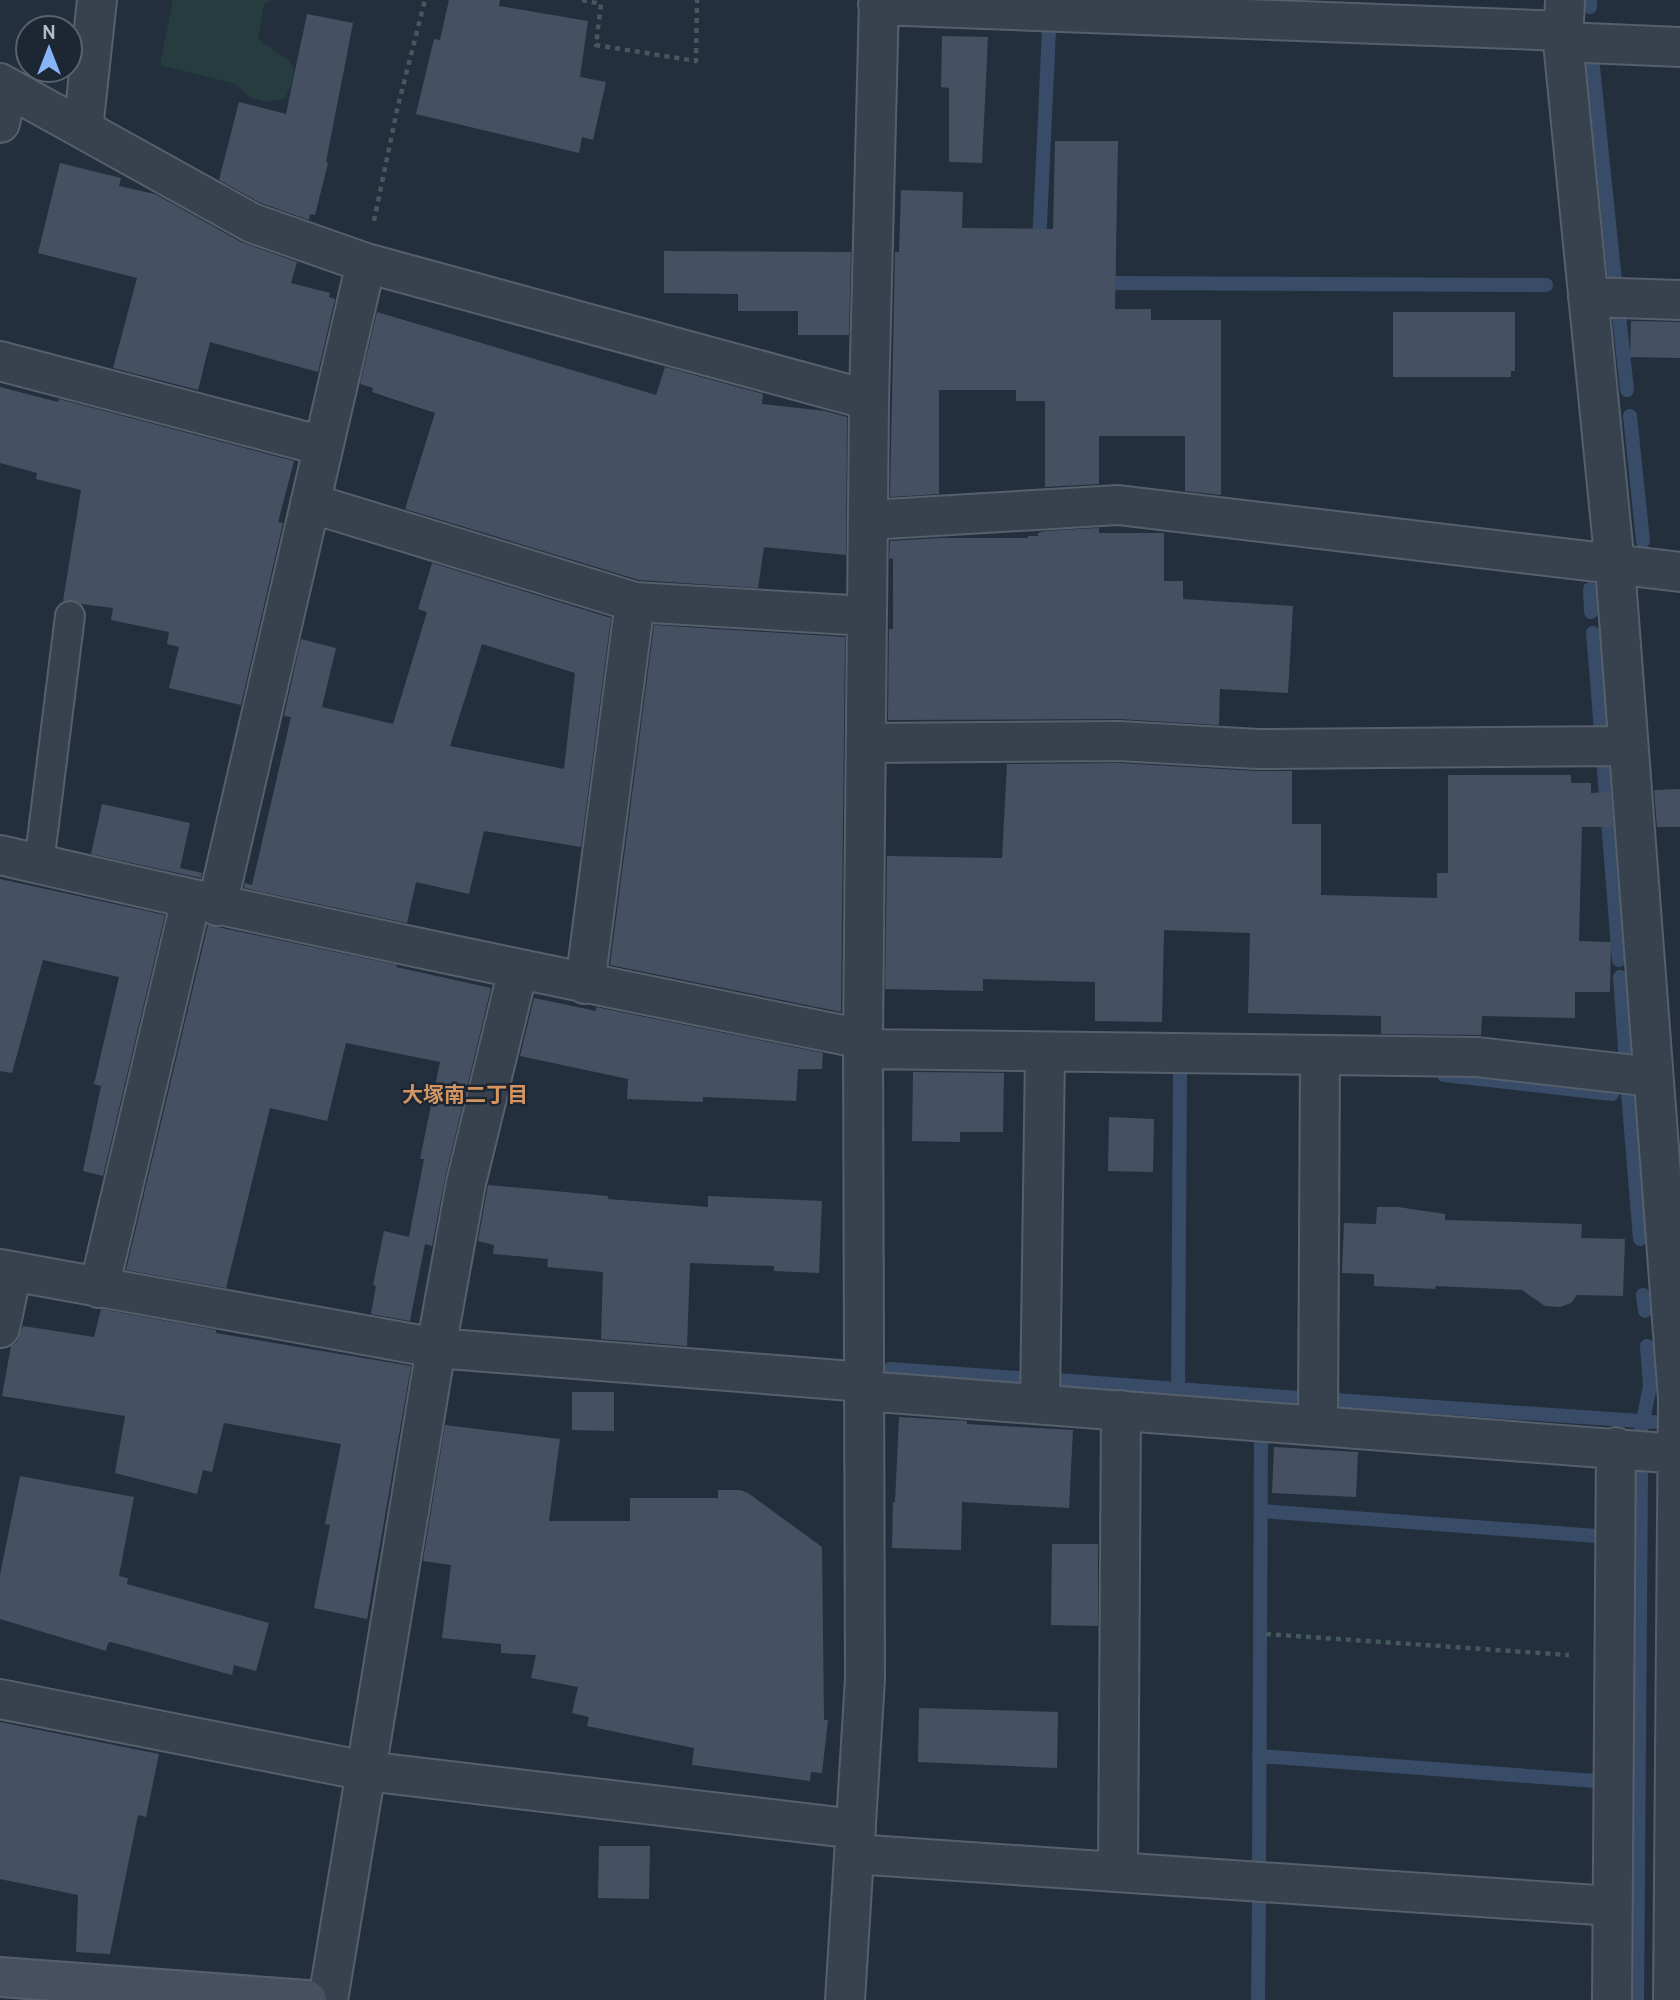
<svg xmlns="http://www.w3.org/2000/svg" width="1680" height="2000" viewBox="0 0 1680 2000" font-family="Cabin,'Noto Sans JP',sans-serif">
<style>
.green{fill:#263c3f}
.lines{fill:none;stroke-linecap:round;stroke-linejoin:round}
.stream{stroke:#394c67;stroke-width:14}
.building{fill:#455162;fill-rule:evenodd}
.lane-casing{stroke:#565f6c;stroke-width:32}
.street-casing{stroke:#565f6c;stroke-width:42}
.secondary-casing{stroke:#565f6c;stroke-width:42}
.path{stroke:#44595c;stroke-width:4.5;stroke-dasharray:5 5;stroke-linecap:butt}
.lane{stroke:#38414e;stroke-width:28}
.street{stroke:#38414e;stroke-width:38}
.secondary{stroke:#465061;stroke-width:38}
.labels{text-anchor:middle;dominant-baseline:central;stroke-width:5;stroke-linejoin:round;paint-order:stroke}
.neighbourhood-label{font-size:21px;font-weight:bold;fill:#d59563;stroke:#1d2633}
</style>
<rect width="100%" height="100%" fill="#242f3e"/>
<path class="green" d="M 173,0 L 271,0 L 264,4 L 258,38 C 282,61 308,57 285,98 L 265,102 L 248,97 L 236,84 L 160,65 Z"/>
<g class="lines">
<path class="stream" d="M 1590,7 L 1590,0
M 1593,67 L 1615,281
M 1039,245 L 1049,30
M 1098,283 L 1546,285
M 1619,315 L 1627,390
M 1630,416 L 1643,541
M 1590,589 L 1591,612
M 1593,633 L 1601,730
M 1603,759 L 1619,960
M 1620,977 L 1625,1049
M 1444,1075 L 1612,1094
M 1628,1093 L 1640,1239
M 1643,1295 L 1645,1311
M 890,1369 L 1019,1378
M 1057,1380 L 1299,1398
M 1178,1389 L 1180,1070
M 1334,1400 L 1654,1422
M 1641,1431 L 1650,1386 L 1647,1346
M 1261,1511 L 1597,1536
M 1259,1756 L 1595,1781
M 1259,1867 L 1261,1437
M 1258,2000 L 1259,1898
M 1637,2000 L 1641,1475"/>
</g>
<path class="building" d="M 449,0 L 500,0 L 499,6 L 588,21 L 580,77 L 606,82 L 593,140 L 582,137 L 579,153 L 416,114 L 434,39 L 440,40 Z
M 307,14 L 353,23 L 326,162 L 328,163 L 315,215 L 310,214 L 309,220 L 261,203 L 219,180 L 239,102 L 286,114 Z
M 942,36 L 988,37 L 982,163 L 949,162 L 949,88 L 941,87 Z
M 1055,141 L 1118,141 L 1115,309 L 1151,309 L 1151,320 L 1221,320 L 1221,495 L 1185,491 L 1185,436 L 1099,436 L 1099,484 L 1045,487 L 1045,401 L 1016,401 L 1016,390 L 939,390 L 939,494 L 890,497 L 895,252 L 899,252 L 901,190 L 963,192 L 962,228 L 1053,229 Z
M 60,163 L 121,178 L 119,186 L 155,194 L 241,242 L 297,262 L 291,283 L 330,293 L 329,297 L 335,299 L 318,372 L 210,342 L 198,390 L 113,368 L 137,278 L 38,253 Z
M 664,251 L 851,252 L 849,335 L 798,335 L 798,311 L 738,311 L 738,294 L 664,293 Z
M 377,312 L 656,395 L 665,367 L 763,394 L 762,404 L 825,411 L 847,417 L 846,555 L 764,547 L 758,588 L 639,580 L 405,509 L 435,413 L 372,392 L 373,388 L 360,384 Z
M 1393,312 L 1515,312 L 1515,371 L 1511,371 L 1511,377 L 1393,377 Z
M 1631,321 L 1680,322 L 1680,358 L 1630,357 Z
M 0,387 L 58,402 L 59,399 L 294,461 L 278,522 L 283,523 L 241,705 L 169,688 L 179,647 L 167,644 L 169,632 L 111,620 L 113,608 L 81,604 L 73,600 L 63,601 L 81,490 L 36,479 L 37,473 L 0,463 Z
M 1099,528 L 1099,533 L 1164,533 L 1164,581 L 1183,581 L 1183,599 L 1293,606 L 1288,693 L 1220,689 L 1219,725 L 1119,719 L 888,720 L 889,629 L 893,629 L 893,559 L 889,558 L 890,541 L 939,538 L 1028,538 L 1028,536 L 1038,536 L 1038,533 L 1045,531 Z
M 432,563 L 611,618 L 581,847 L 484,831 L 469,894 L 416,882 L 407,923 L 244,888 L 245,883 L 252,885 L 291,717 L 284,716 L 301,639 L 336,648 L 322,707 L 393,724 L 427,612 L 418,609 ZM 482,644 L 575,673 L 564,769 L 450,746 Z
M 654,625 L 845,637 L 841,1012 L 610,965 Z
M 1118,763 L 1257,771 L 1292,771 L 1292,824 L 1321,824 L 1321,895 L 1437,898 L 1437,873 L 1448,873 L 1448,775 L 1571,775 L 1571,783 L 1591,783 L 1591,793 L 1610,792 L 1613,827 L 1582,827 L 1579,941 L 1611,942 L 1610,992 L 1575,992 L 1575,1018 L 1482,1016 L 1481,1035 L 1381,1034 L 1381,1016 L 1248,1013 L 1250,933 L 1164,930 L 1162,1022 L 1095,1021 L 1095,982 L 983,979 L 983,991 L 885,989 L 887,856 L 1002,858 L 1007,764 Z
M 1680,789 L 1680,827 L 1657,827 L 1654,790 Z
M 102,804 L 190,823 L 180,868 L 202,873 L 201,878 L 91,854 Z
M 0,879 L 165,915 L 103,1176 L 83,1171 L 101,1086 L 94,1084 L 119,977 L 43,960 L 12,1073 L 0,1071 Z
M 208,925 L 397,965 L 396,967 L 491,988 L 445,1178 L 432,1246 L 425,1244 L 410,1321 L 371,1314 L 376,1286 L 373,1285 L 384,1231 L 409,1237 L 424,1159 L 420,1159 L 440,1062 L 346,1043 L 327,1121 L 270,1108 L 226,1288 L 126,1270 Z
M 534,998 L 596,1011 L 596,1007 L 823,1053 L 822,1069 L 798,1069 L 796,1101 L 703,1097 L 703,1102 L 627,1099 L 628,1079 L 520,1056 Z
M 913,1072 L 1004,1073 L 1003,1132 L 960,1132 L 960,1142 L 912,1141 Z
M 1109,1117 L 1154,1119 L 1153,1172 L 1108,1171 Z
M 488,1185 L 608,1196 L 608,1199 L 708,1207 L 708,1196 L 822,1201 L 819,1273 L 774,1271 L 774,1266 L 690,1263 L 687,1346 L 601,1339 L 603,1272 L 547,1267 L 548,1259 L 493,1254 L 494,1245 L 478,1241 Z
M 1377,1207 L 1398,1207 L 1445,1214 L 1445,1220 L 1582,1224 L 1581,1238 L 1625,1239 L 1623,1296 L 1577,1295 L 1571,1303 L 1560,1307 L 1545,1306 L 1522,1290 L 1436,1286 L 1435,1289 L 1374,1286 L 1374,1274 L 1342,1273 L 1344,1223 L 1376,1224 Z
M 101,1309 L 216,1330 L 216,1333 L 411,1366 L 367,1619 L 314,1608 L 330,1525 L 325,1524 L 341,1444 L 224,1423 L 212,1472 L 203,1470 L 197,1494 L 115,1473 L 125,1416 L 2,1396 L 11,1346 L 17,1342 L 23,1326 L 94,1337 Z
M 572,1392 L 614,1392 L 614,1431 L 572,1430 Z
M 899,1417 L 967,1421 L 967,1424 L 1073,1430 L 1069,1508 L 962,1502 L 961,1550 L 892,1548 L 893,1502 L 895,1502 Z
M 445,1425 L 560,1439 L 549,1521 L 630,1521 L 630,1498 L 718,1498 L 718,1490 L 740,1490 L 748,1493 L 822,1547 L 824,1720 L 828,1720 L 822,1773 L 811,1772 L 810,1781 L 692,1765 L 694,1748 L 587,1726 L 589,1717 L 572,1713 L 578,1687 L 531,1678 L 536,1655 L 501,1653 L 501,1644 L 442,1638 L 451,1565 L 423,1561 Z
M 1274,1447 L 1358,1452 L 1356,1497 L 1272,1493 Z
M 20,1476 L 134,1497 L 119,1576 L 128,1578 L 127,1584 L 269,1623 L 256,1671 L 234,1665 L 232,1675 L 111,1642 L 108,1643 L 106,1651 L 0,1619 L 0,1575 Z
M 1052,1544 L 1098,1544 L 1098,1626 L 1051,1625 Z
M 919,1708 L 1058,1712 L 1057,1768 L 918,1762 Z
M 0,1722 L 159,1754 L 146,1817 L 138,1815 L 110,1954 L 76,1952 L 78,1895 L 0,1879 Z
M 599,1846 L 650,1846 L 649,1899 L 598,1898 Z"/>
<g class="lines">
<defs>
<path id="lane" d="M 39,864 L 70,616"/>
<path id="street" d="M 1565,0 L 1563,42 L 1615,566 L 1678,1399 L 1673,2000
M 878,5 L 1563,31
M 1563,42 L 1680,47
M 0,83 L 252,223 L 366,263 L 869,400
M 0,123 L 7,87
M 83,129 L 97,0
M 1588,297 L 1680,300
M 0,361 L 323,446
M 310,503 L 635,602 L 867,616
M 869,520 L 1118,505 L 1680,572
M 866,743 L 1119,741 L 1258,749 L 1628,746
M 0,855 C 287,922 575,981 863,1039
M 217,906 L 366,263
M 585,984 L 635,602
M 863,1049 L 1477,1057 L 1653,1077
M 0,1269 L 436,1348 L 864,1382
M 99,1288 L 191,900
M 0,1328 L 12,1272
M 865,1391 L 1680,1454
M 1040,1404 L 1045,1052
M 1318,1425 L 1320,1056
M 0,1699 L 366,1771 L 856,1829
M 854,1854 L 1612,1906
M 1118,1872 L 1121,1410
M 328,2000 L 436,1348 L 466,1183 L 518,970
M 845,2000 L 865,1679 L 863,1039 L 869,400 L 879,0
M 1612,2000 L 1616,1447"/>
<path id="secondary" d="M 0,1977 L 307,2000"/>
</defs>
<use href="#lane" class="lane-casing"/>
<use href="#street" class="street-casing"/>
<use href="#secondary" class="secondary-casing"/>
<path class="path" d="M 582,0 L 601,4 L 596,45 L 696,61 L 697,0
M 374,221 L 397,110 L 425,0
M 1266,1634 L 1569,1655"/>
<use href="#lane" class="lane"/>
<use href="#street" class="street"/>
<use href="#secondary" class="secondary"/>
</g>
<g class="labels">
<g class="neighbourhood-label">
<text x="465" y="1094">大塚南二丁目</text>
</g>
</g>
<g transform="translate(49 49)"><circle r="33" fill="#1d2633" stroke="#59626f" stroke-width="2"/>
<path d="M0-5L12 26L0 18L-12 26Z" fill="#8ab4f8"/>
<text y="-10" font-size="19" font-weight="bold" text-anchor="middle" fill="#b4bcc9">N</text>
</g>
</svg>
